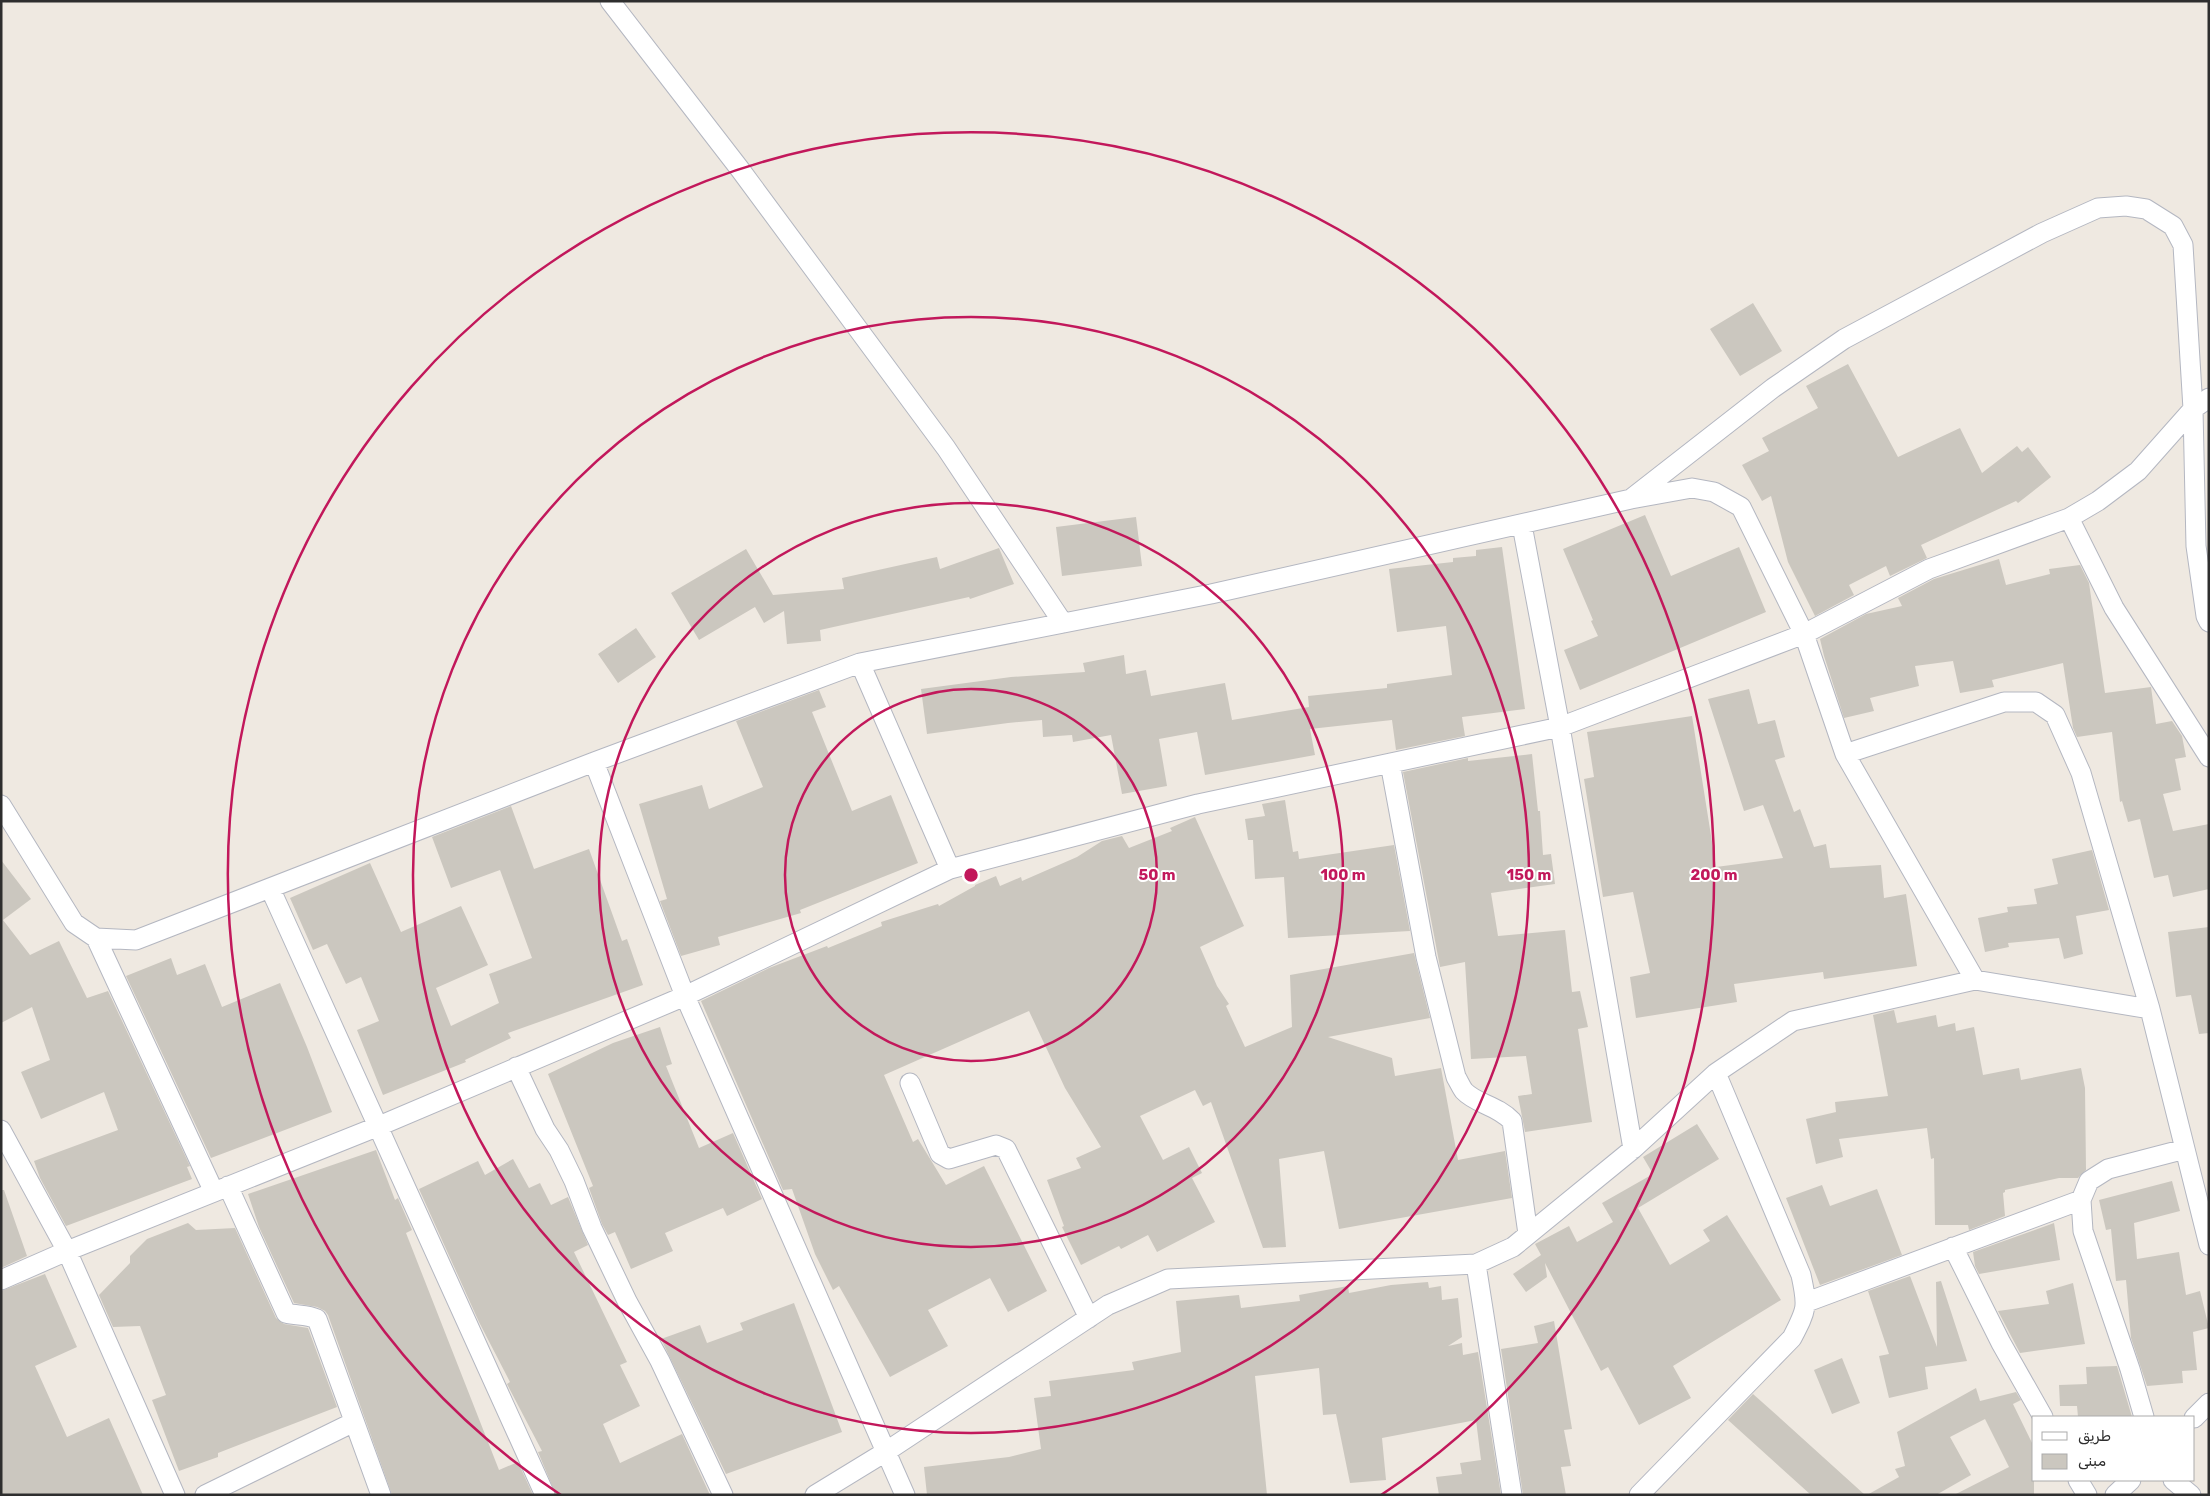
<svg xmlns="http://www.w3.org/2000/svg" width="2210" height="1496" viewBox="0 0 2210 1496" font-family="Rubik,'Noto Sans Arabic',sans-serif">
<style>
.building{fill:#cbc7bf}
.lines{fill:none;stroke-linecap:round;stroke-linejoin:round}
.minor-casing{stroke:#b4b7c1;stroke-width:21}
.minor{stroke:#fff;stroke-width:19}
.ring{fill:none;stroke:#c2185b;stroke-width:2.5}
.centre{fill:#c2185b;stroke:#fff;stroke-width:2.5}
.ring-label{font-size:15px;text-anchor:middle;font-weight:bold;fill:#c2185b;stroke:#fff;stroke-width:4;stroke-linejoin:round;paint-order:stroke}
</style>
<rect width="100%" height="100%" fill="#efe9e1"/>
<path class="building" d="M 1753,303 L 1782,351 L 1740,376 L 1710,329 Z
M 1848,364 L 1898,457 L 1960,428 L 1982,473 L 2017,446 L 2022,452 L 2028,447 L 2051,477 L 2018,503 L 2016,501 L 1921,545 L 1927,558 L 1890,576 L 1886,566 L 1849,585 L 1854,595 L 1815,616 L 1788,562 L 1771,496 L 1762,501 L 1742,465 L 1769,451 L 1762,438 L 1818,408 L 1806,386 Z
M 1645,515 L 1671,576 L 1739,547 L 1766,612 L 1580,690 L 1564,650 L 1598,636 L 1591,621 L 1593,620 L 1563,549 Z
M 1136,517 L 1142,566 L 1062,576 L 1056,527 Z
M 1502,547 L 1525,709 L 1462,717 L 1465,736 L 1396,750 L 1392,720 L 1310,729 L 1315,755 L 1205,775 L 1197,732 L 1159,739 L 1167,786 L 1122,794 L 1111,735 L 1073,742 L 1072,735 L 1043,737 L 1042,720 L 1008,723 L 927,734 L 921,689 L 1011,677 L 1085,672 L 1083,663 L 1124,655 L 1126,674 L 1146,670 L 1151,696 L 1225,683 L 1232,720 L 1309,707 L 1308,696 L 1387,688 L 1387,684 L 1452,675 L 1446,626 L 1397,632 L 1389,569 L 1453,562 L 1453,558 L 1476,556 L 1476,550 Z
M 999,548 L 1014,584 L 970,599 L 969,597 L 820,630 L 821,641 L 787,644 L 784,611 L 764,623 L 755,607 L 699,640 L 671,593 L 746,549 L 773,595 L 844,589 L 842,578 L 937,557 L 940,569 Z
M 1999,559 L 2006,585 L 2050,574 L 2049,569 L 2080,565 L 2089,583 L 2105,693 L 2151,687 L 2156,724 L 2172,721 L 2182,736 L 2186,757 L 2175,759 L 2181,790 L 2163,794 L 2173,831 L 2209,824 L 2209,889 L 2173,897 L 2168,875 L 2154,878 L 2140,819 L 2128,822 L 2122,801 L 2120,802 L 2112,732 L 2077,737 L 2073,728 L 2063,663 L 1992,680 L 1994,687 L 1960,693 L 1953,661 L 1915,666 L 1919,686 L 1870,698 L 1874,711 L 1844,718 L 1824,656 L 1820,639 L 1866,614 L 1902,606 L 1898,598 L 1934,579 Z
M 636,628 L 656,657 L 618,683 L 598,654 Z
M 1749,689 L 1758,724 L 1775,720 L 1785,757 L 1775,760 L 1794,812 L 1800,809 L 1814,847 L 1826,844 L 1830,868 L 1881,865 L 1884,898 L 1906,894 L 1917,966 L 1824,979 L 1823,972 L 1734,984 L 1737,1002 L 1636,1018 L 1630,977 L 1650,973 L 1633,892 L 1603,897 L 1584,779 L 1594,777 L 1587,732 L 1692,716 L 1716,867 L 1783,858 L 1763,805 L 1744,811 L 1708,699 Z
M 819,690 L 826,707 L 812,712 L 852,811 L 891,795 L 918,863 L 800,910 L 801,913 L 718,937 L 720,945 L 681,956 L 660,901 L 667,899 L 639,804 L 702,785 L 709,809 L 763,787 L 736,721 Z
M 1532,754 L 1538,811 L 1540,811 L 1543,855 L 1551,854 L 1555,884 L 1491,893 L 1498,936 L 1565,930 L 1572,992 L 1580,991 L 1588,1027 L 1578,1029 L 1592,1122 L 1525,1132 L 1518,1096 L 1532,1094 L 1526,1056 L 1471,1059 L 1465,962 L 1440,967 L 1403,772 L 1468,758 L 1468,761 Z
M 1285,800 L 1293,852 L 1298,851 L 1299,859 L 1394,845 L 1410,931 L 1288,938 L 1284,877 L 1255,879 L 1253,840 L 1248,840 L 1245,819 L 1265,816 L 1262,804 Z
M 511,806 L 534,869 L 589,849 L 622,941 L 627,939 L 643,985 L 508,1033 L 511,1038 L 465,1060 L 466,1062 L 383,1095 L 357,1030 L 379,1021 L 361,977 L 346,984 L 327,944 L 313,950 L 290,898 L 370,863 L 401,932 L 461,906 L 488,965 L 436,988 L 451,1026 L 499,1003 L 489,974 L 532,958 L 500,870 L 451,888 L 432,837 Z
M 1195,817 L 1244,926 L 1200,947 L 1217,986 L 1229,1004 L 1226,1006 L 1245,1047 L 1292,1027 L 1290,975 L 1414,953 L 1430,1018 L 1328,1037 L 1392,1058 L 1395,1076 L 1441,1068 L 1458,1160 L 1505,1151 L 1512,1198 L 1339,1229 L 1324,1151 L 1279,1159 L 1286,1247 L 1263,1248 L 1211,1102 L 1203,1106 L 1195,1090 L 1140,1116 L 1163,1160 L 1189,1147 L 1202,1173 L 1192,1178 L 1215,1222 L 1157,1252 L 1148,1235 L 1121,1249 L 1119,1246 L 1081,1265 L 1062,1227 L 1064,1226 L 1047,1180 L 1081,1168 L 1076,1158 L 1101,1147 L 1065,1088 L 1029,1011 L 884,1075 L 913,1142 L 918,1139 L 946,1185 L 984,1166 L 1047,1291 L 1008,1312 L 990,1278 L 928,1310 L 948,1346 L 890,1377 L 839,1286 L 833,1290 L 815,1254 L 792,1189 L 783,1190 L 701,1001 L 769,968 L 827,946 L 828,948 L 882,926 L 881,922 L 938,904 L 939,906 L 975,886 L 975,885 L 996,876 L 1000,886 L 1021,877 L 1022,881 L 1077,857 L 1102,841 L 1122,836 L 1129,848 L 1172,831 L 1170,828 Z
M 2092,850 L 2109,910 L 2076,916 L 2083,954 L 2064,959 L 2059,938 L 2008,943 L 2009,947 L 1985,952 L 1978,918 L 2008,912 L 2007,907 L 2037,904 L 2034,889 L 2058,884 L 2052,859 Z
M 1,860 L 31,899 L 3,920 L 30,955 L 59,941 L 87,998 L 108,991 L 190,1166 L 187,1167 L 192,1179 L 66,1226 L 40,1178 L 34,1161 L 118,1130 L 104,1092 L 41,1119 L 21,1072 L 50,1060 L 32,1007 L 1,1023 Z
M 2209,927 L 2209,1033 L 2199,1034 L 2191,995 L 2176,997 L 2168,932 Z
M 171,958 L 177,975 L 205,964 L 222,1007 L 280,983 L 307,1047 L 332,1112 L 211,1158 L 126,976 Z
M 1894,1010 L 1897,1023 L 1936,1015 L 1938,1027 L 1955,1023 L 1956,1031 L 1974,1027 L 1983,1075 L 2019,1068 L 2021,1080 L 2081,1068 L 2085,1088 L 2086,1170 L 2078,1178 L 2059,1178 L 2005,1190 L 2005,1192 L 2003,1193 L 2005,1216 L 1969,1230 L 1968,1225 L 1935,1225 L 1934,1158 L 1931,1159 L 1927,1128 L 1839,1139 L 1843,1157 L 1816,1164 L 1806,1119 L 1836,1112 L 1835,1102 L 1888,1096 L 1873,1015 Z
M 660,1027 L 672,1064 L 666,1066 L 699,1148 L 733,1133 L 762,1199 L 727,1216 L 723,1208 L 665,1233 L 673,1251 L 631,1269 L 615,1232 L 608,1235 L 602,1224 L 589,1188 L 593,1186 L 548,1074 L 613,1043 Z
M 1697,1124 L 1719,1159 L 1638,1208 L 1670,1265 L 1710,1241 L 1703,1230 L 1727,1215 L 1781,1300 L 1673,1366 L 1691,1398 L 1639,1425 L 1608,1367 L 1601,1371 L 1545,1263 L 1547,1277 L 1526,1292 L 1513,1274 L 1541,1255 L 1535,1244 L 1569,1226 L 1577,1242 L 1613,1222 L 1602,1203 L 1653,1174 L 1643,1157 Z
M 376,1150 L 395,1200 L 398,1198 L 412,1230 L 406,1233 L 499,1470 L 518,1462 L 533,1495 L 392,1495 L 328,1315 L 325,1311 L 317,1307 L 294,1303 L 259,1227 L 248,1194 Z
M 513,1159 L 529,1188 L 540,1183 L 551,1205 L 568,1197 L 588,1245 L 574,1252 L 627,1362 L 620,1365 L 640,1406 L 603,1424 L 620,1463 L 682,1434 L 710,1495 L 556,1495 L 538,1452 L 542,1451 L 507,1384 L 510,1382 L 479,1322 L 419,1189 L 478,1161 L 485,1175 Z
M 2172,1181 L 2180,1211 L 2134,1223 L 2137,1259 L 2179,1252 L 2186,1295 L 2200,1291 L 2209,1328 L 2193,1332 L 2197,1370 L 2182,1371 L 2183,1383 L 2147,1386 L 2131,1338 L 2126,1280 L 2116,1281 L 2111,1229 L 2106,1230 L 2099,1200 Z
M 1822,1185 L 1830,1206 L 1877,1189 L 1902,1255 L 1820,1285 L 1786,1198 Z
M 1,1190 L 4,1190 L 27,1256 L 1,1268 Z
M 188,1223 L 196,1230 L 235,1228 L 276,1318 L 284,1324 L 308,1328 L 337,1407 L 218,1453 L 218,1457 L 179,1471 L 152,1400 L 166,1395 L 140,1326 L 113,1327 L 99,1295 L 130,1263 L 130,1256 L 147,1239 Z
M 2054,1223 L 2060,1260 L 1979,1274 L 1975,1266 L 1973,1252 Z
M 45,1274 L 77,1347 L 35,1366 L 67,1437 L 109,1418 L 143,1495 L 1,1495 L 1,1291 Z
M 1910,1276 L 1937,1347 L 1936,1282 L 1941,1281 L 1967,1361 L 1925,1367 L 1928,1389 L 1889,1398 L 1879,1356 L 1889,1354 L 1868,1291 Z
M 1428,1282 L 1429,1288 L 1441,1286 L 1442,1300 L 1458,1298 L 1462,1337 L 1448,1346 L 1462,1343 L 1463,1355 L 1478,1352 L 1501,1495 L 1439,1495 L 1436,1477 L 1462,1474 L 1460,1463 L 1481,1460 L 1476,1420 L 1382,1438 L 1386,1480 L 1350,1483 L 1336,1414 L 1323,1415 L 1319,1368 L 1255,1376 L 1267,1495 L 927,1495 L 924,1467 L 1009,1457 L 1041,1449 L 1034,1398 L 1051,1396 L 1049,1381 L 1134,1370 L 1132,1362 L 1181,1352 L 1176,1301 L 1239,1295 L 1241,1308 L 1300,1301 L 1299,1295 L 1348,1286 L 1349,1293 L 1391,1285 Z
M 2073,1283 L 2085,1344 L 2020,1353 L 1998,1311 L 2049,1304 L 2046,1291 Z
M 794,1303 L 842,1432 L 726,1474 L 661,1339 L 700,1325 L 707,1343 L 743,1330 L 740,1323 Z
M 1554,1321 L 1572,1429 L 1564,1430 L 1571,1466 L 1561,1467 L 1566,1495 L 1523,1495 L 1501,1349 L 1538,1343 L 1534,1326 Z
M 1842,1358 L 1860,1403 L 1832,1414 L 1814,1370 Z
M 2117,1366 L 2132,1417 L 2078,1417 L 2077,1406 L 2060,1406 L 2059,1385 L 2087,1384 L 2086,1367 Z
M 1976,1388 L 1980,1401 L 2016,1392 L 2021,1400 L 2013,1404 L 2034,1447 L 2034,1495 L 1954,1495 L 2009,1467 L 1985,1419 L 1950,1437 L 1971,1475 L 1936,1495 L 1867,1495 L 1899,1477 L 1895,1469 L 1905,1466 L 1897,1432 Z
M 1753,1394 L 1781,1419 L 1865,1495 L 1811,1495 L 1728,1420 Z"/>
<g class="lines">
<defs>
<path id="minor" d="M 610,1 L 739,168 L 946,448 L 1063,623
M 1632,498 L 1773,388 L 1844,339 L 2042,233 L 2098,208 L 2126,206 L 2146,209 L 2173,226 L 2183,245 L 2193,409 L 2196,546 L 2206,616 L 2209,622
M 2069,518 L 2114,608 L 2209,757
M 1522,525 L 1560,727 L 1633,1149
M 860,663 L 950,869
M 1845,754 L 2004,702 L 2036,702 L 2055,715 L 2081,773 L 2150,1009
M 594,762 L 685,996 L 905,1495
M 1390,763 L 1426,957 L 1456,1077 C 1459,1082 1461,1087 1464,1091 C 1476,1104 1497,1105 1512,1121 L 1528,1234
M 1,805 L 74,923 L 96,938 L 136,940 L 594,762 L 860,663 L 1211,594 L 1631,499 L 1692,488 L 1714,492 L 1741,507 L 1804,634 L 1845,754 L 1975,980
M 270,888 L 545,1495
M 96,938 L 214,1192
M 516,1067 L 545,1129 L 559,1150 L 574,1181 L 592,1228 L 627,1301 L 660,1361 L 723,1495
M 910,1083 L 940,1154 L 949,1159 L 996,1145 L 1006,1149 L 1089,1318
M 1,1130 L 67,1251 L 175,1495
M 228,1186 L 286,1313 C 297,1316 306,1314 317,1319 L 381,1495
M 1953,1247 L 2001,1343 L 2043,1417
M 1476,1264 L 1512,1495
M 1,1280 L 67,1251 L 379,1126 L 685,996 L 950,869 L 1198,804 L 1560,727 L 1804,634 L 1929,569 L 2069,518 L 2098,501 L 2138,471 L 2193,409 L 2209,398
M 1807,1302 L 2081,1200
M 2144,1417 L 2130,1369 L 2083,1231 L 2081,1200 L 2089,1181 L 2108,1169 L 2185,1149
M 2194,1418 L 2209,1403
M 2078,1480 L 2087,1495
M 2173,1480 L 2191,1495
M 205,1495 L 354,1422
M 815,1495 L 887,1451 L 1108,1305 L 1168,1279 L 1476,1264 L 1513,1247 L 1633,1149 L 1716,1073 L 1793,1021 L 1975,980 L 2150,1009 L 2209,1245
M 1639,1495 L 1792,1338 C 1807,1309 1808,1307 1801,1275 L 1716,1073
M 2115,1495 L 2131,1480"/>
</defs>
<use href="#minor" class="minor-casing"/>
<use href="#minor" class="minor"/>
</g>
<g class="ring">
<circle cx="971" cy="875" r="186"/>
<circle cx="971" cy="875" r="372"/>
<circle cx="971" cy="875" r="558"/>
<path d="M561 1495A743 743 0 1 1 1381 1495"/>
</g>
<circle cx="971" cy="875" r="8" class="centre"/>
<g class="ring-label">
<text x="1157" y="880">50 m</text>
<text x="1343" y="880">100 m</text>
<text x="1529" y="880">150 m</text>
<text x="1714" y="880">200 m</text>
</g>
<rect width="2210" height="1496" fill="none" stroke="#2e2e2e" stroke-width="5"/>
<rect x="2032" y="1416" width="162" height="65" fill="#ffffff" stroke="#ababab"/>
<rect x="2042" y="1432" width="25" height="8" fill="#ffffff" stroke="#ababab"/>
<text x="2078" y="1441" font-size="15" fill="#2e2e2e">طريق</text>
<rect x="2042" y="1454" width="25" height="15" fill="#cbc7bf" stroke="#ababab"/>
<text x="2078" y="1466" font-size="15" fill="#2e2e2e">مبنى</text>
</svg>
